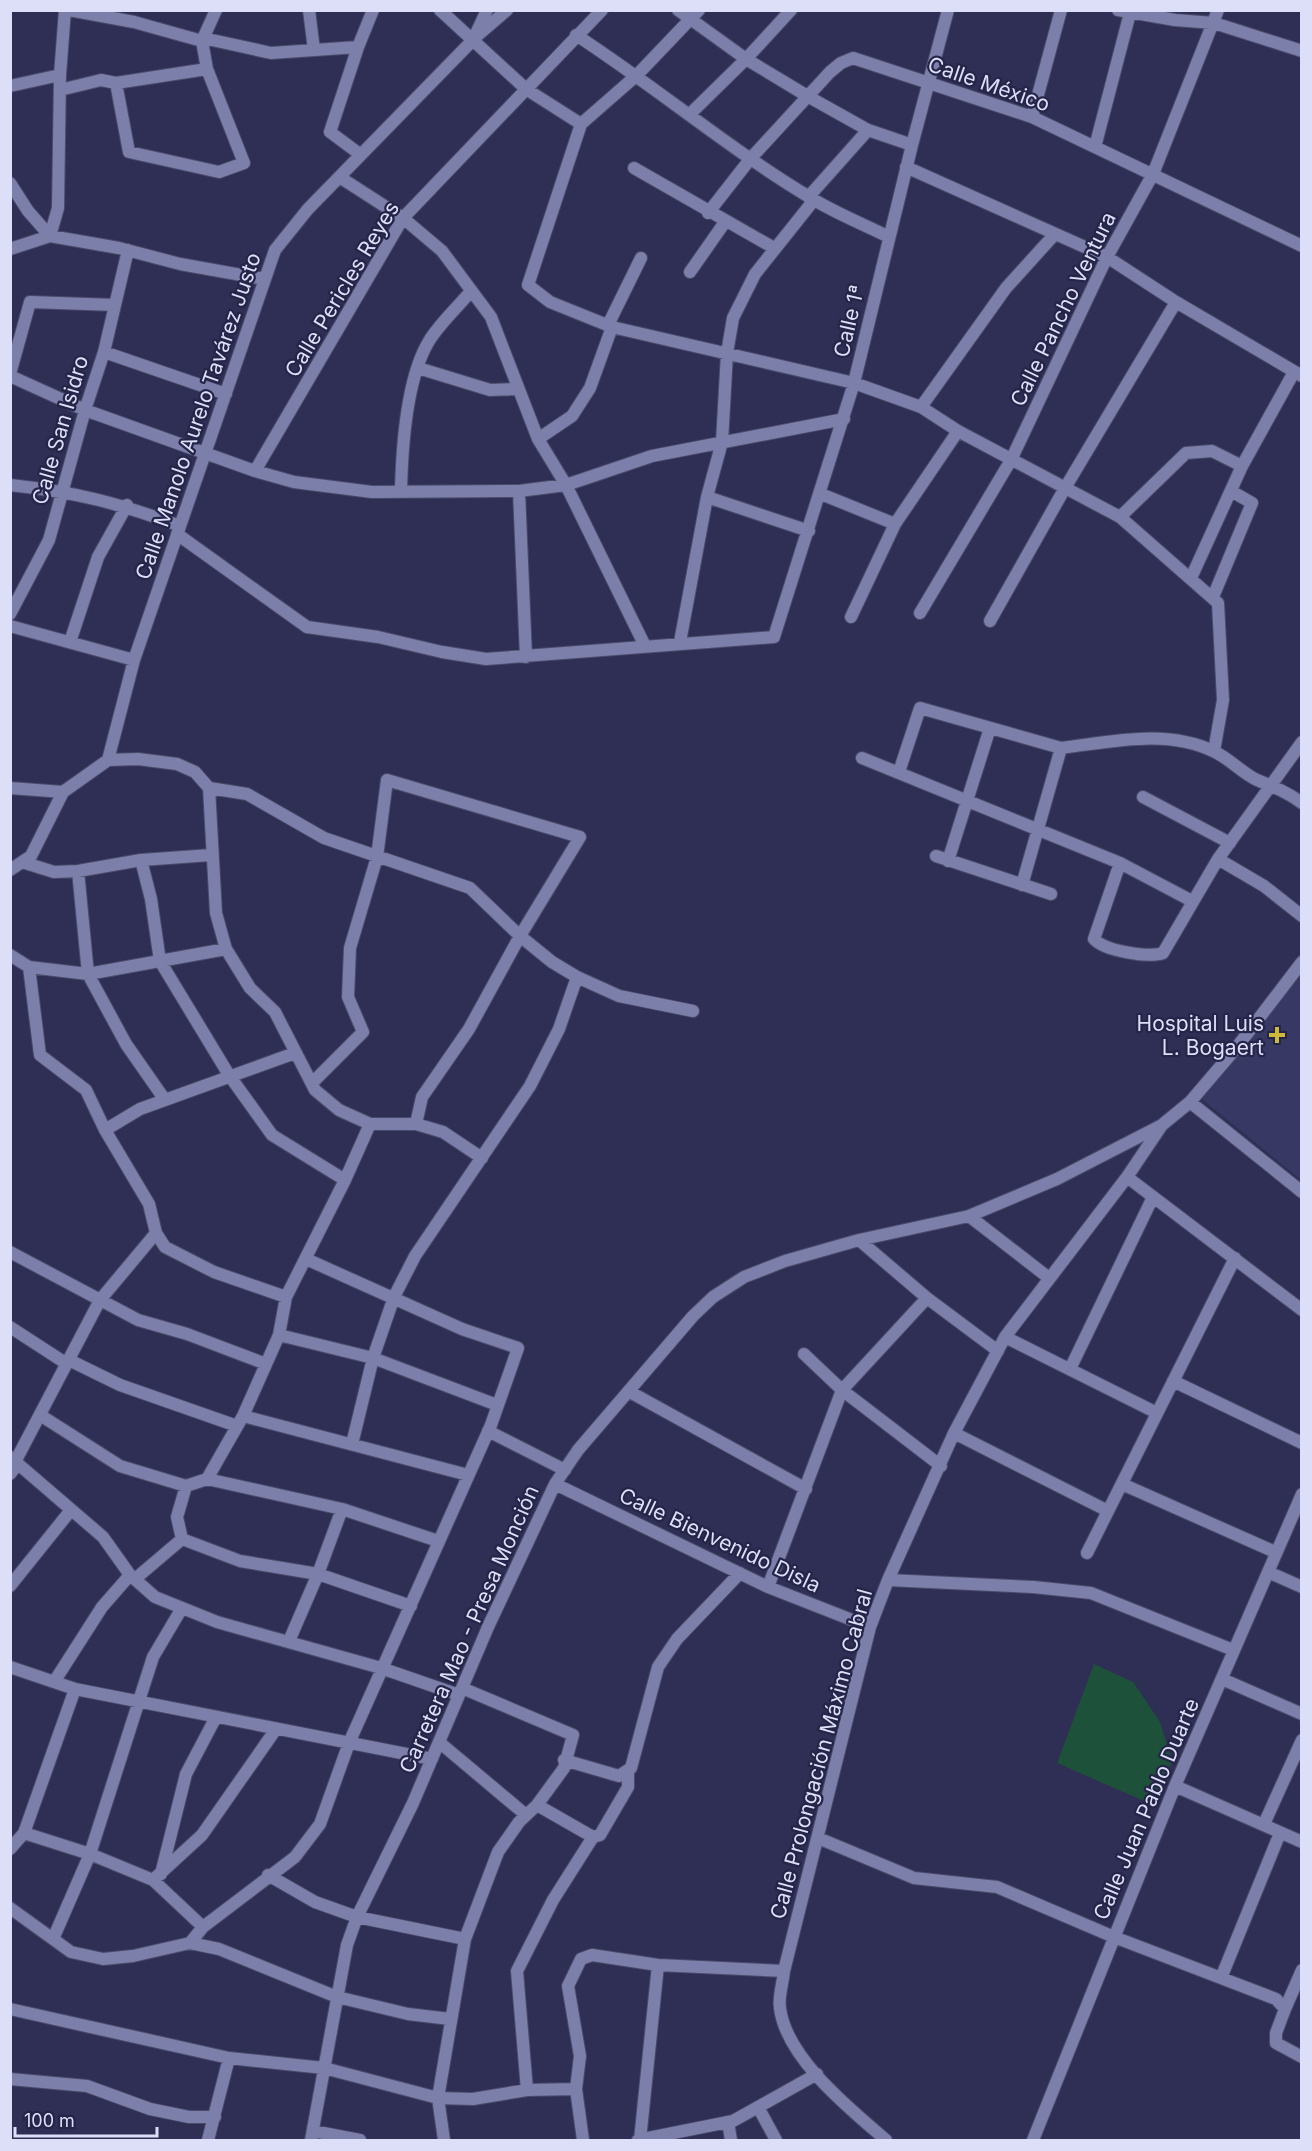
<svg xmlns="http://www.w3.org/2000/svg" width="1312" height="2151" viewBox="0 0 1312 2151" font-family="Inter,sans-serif">
<style>
.built{fill:#373864}
.pitch{fill:#1e513a}
.lines{fill:none;stroke-linecap:round;stroke-linejoin:round}
.minor-casing{stroke:#4a4a6a;stroke-width:14}
.minor{stroke:#7c7faa;stroke-width:12}
.poi-dot{fill:#ccb939;stroke:#252549;stroke-width:2}
.labels{text-anchor:middle;dominant-baseline:central;stroke-width:4.5;stroke-linejoin:round;paint-order:stroke}
.street-label{font-size:21px;fill:#dcdff7;stroke:#252549}
.poi-label{font-size:21px;fill:#dcdff7;stroke:#252549;text-anchor:end}
</style>
<rect width="100%" height="100%" fill="#2f2f55"/>
<path class="built" d="M 1301,972 L 1301,1180 L 1202,1099 Z"/>
<path class="pitch" d="M 1094,1664 L 1133,1682 L 1160,1722 L 1172,1762 L 1151,1804 L 1057,1763 Z"/>
<g class="lines">
<defs>
<path id="minor" d="M 69,10 L 134,22 L 202,41
M 309,10 L 314,50
M 440,10 L 526,89 L 581,124
M 678,10 L 746,59 L 809,97 L 868,130 L 912,145
M 699,10 L 637,75 L 581,124 L 528,285 L 550,302 L 612,327 L 854,383 L 921,407 L 958,431 L 1120,517 L 1218,603 L 1223,700 L 1214,751
M 1118,10 L 1175,20 L 1214,23 L 1302,51
M 478,35 L 507,10
M 576,35 C 656,87 729,149 811,198 C 835,213 863,224 889,237
M 203,38 L 271,53 L 358,47
M 116,83 L 129,152 L 219,172 L 244,163 L 207,69 L 202,41 L 216,10
M 10,86 L 60,75
M 60,90 L 101,80 L 116,83 L 207,69
M 690,114 L 746,59 L 791,10
M 1032,117 L 1061,10
M 1095,147 L 1130,13
M 361,155 L 330,132 L 358,47 L 373,10
M 906,167 L 1107,257 L 1176,302 L 1302,376
M 634,168 L 774,248
M 341,178 L 403,218 L 442,251 L 491,317 L 538,439 L 566,485 L 645,646
M 10,183 L 28,211 L 50,236
M 708,213 L 751,158 L 830,72 L 841,63 L 853,58 L 1032,117 L 1302,246
M 50,236 L 58,208 L 60,75 L 65,10
M 10,249 L 50,236 L 119,248 L 180,264 L 264,279
M 690,272 L 725,222
M 608,325 L 641,258
M 104,352 L 226,394
M 418,368 L 490,390 L 517,389
M 10,374 L 30,302 L 115,305
M 10,376 L 85,410 L 255,471 L 294,482 L 372,492 L 519,491 L 566,485 L 652,456 L 844,419
M 921,407 L 1006,288 L 1054,235
M 538,439 L 572,416 L 590,388 L 612,327
M 255,471 L 403,218 L 602,10
M 10,485 C 75,492 119,503 180,526
M 401,491 C 402,447 406,379 429,341 C 440,323 458,307 471,291
M 519,491 L 526,657
M 821,494 L 895,524
M 707,497 L 809,531
M 1120,517 L 1186,453 L 1212,451 L 1242,466
M 177,534 L 307,627 L 378,637 L 442,652 L 486,659 L 774,637 L 854,383 L 912,145 L 948,10
M 1191,578 L 1242,466 L 1294,372
M 1213,597 L 1252,503 L 1231,491
M 920,613 L 1011,460 L 1107,257 L 1153,174 L 1218,10
M 10,614 L 49,540 L 85,410 L 104,352 L 128,250
M 851,617 L 895,524 L 958,431
M 990,621 L 1065,488 L 1176,302
M 10,626 L 134,660
M 70,642 L 98,557 L 127,505
M 680,642 L 707,497 L 722,442 L 727,353 L 733,318 L 755,274 L 810,205 L 811,194 L 868,130
M 862,758 L 1120,863 L 1192,901
M 108,760 L 134,660 L 275,250 L 308,209 L 473,40 L 487,10
M 899,772 L 920,708 L 1061,748
M 10,788 L 63,792
M 209,788 L 247,794 L 324,838 L 470,888 L 520,936 L 552,962 L 577,977 L 619,996 L 693,1011
M 1143,797 L 1230,843
M 936,856 L 1051,894
M 1218,859 L 1264,886 L 1302,916
M 141,860 L 151,899 L 160,961 L 229,1075 L 272,1135 L 345,1180
M 948,861 L 990,728
M 22,862 L 54,872 L 78,871 L 141,860 L 211,855
M 1120,863 L 1094,939 C 1105,951 1148,958 1163,953 L 1218,859 L 1302,742
M 10,870 L 31,856 L 63,792 L 108,760 L 138,759 L 177,764 L 195,772 L 209,788 L 216,913 L 226,949 L 250,988 L 275,1012 L 315,1090 L 339,1110 L 370,1124 L 416,1124 L 443,1132 L 482,1158
M 78,871 L 88,974 L 126,1044 L 165,1100
M 1022,885 L 1061,748 C 1111,742 1167,728 1215,752 C 1230,759 1242,773 1257,780 C 1274,787 1287,792 1302,803
M 10,955 L 29,967 L 88,974 L 226,949
M 29,967 L 40,1055 L 86,1090 L 105,1130 L 149,1204 L 156,1233 L 165,1247 L 214,1272 L 286,1297
M 312,1083 L 363,1032 L 348,997 L 350,948 L 377,857 L 387,780 L 580,837 L 520,936 L 469,1029 L 422,1097 L 416,1124
M 1190,1102 L 1302,1192
M 105,1130 L 140,1109 L 295,1053
M 1127,1177 L 1302,1310
M 969,1216 L 1049,1278
M 859,1240 L 927,1298 L 998,1351
M 10,1252 L 138,1320 L 187,1334 L 266,1364
M 10,1327 L 67,1364
M 279,1335 L 373,1358 L 497,1405
M 1005,1337 L 1157,1413
M 804,1354 L 842,1390 L 941,1466
M 69,1360 L 120,1385 L 237,1426
M 1070,1369 L 1153,1197
M 1173,1381 L 1302,1443
M 630,1392 L 806,1489
M 40,1415 L 120,1466 L 186,1486 L 207,1479 L 342,1509 L 438,1541
M 243,1416 L 468,1475
M 488,1431 L 565,1470
M 954,1433 L 1108,1511
M 352,1444 L 373,1358 L 394,1297 L 415,1256 L 530,1086 L 559,1029 L 577,977
M 10,1457 L 103,1537 L 130,1575 L 155,1597 L 217,1622 L 381,1668 L 459,1695
M 15,1462 L 100,1300 L 156,1233
M 10,1474 L 18,1464
M 207,1479 L 243,1416 L 279,1335 L 286,1297 L 345,1180 L 370,1124
M 555,1484 L 768,1587 L 870,1627
M 1122,1484 L 1275,1552
M 182,1539 L 177,1517 L 186,1486
M 1087,1553 L 1235,1258
M 1268,1572 L 1302,1587
M 135,1579 L 182,1539 L 240,1561 L 318,1574 L 411,1606
M 888,1580 L 1033,1587 L 1091,1593 L 1233,1650
M 10,1586 L 71,1510
M 768,1587 L 842,1390 L 927,1298
M 289,1641 L 318,1574 L 342,1509
M 10,1667 L 75,1689 L 432,1759
M 1222,1679 L 1302,1714
M 54,1682 L 102,1607 L 130,1575
M 439,1742 L 526,1815
M 564,1760 L 619,1776 L 631,1768 L 658,1667 L 677,1639 L 740,1573
M 1175,1786 L 1302,1842
M 537,1805 L 593,1837 L 600,1835 L 628,1787 L 628,1772
M 1264,1824 L 1302,1740
M 24,1833 L 90,1854 L 153,1880 L 203,1927
M 818,1838 L 914,1878 L 997,1887 L 1114,1937 L 1276,1999 L 1285,2009 L 1276,2033 L 1276,2043 L 1302,2057
M 10,1849 L 24,1833 L 75,1689
M 161,1874 L 186,1774 L 216,1717
M 268,1875 L 315,1902 L 357,1917 L 465,1939
M 153,1880 L 202,1835 L 276,1729
M 10,1908 L 71,1952 L 103,1959 L 133,1956 L 190,1943 L 219,1949 L 337,1997 L 408,2014 L 450,2019
M 53,1939 L 90,1854 L 153,1657 L 182,1608
M 190,1943 L 203,1927 L 295,1857 L 320,1824 L 349,1743 L 491,1425 L 518,1348 L 462,1329 L 306,1259
M 1221,1978 L 1280,1833
M 10,2009 L 229,2058 L 324,2068 L 438,2098 L 473,2099 L 527,2090 L 576,2089
M 1285,2009 L 1302,1970
M 10,2079 L 87,2086 L 150,2109 L 189,2117 L 215,2117
M 527,2090 L 517,1971 L 553,1900 L 593,1837
M 758,2107 L 776,2140
M 728,2122 L 731,2140
M 313,2131 L 360,2140
M 208,2140 L 229,2058
M 311,2140 L 347,1945 L 357,1917 L 413,1803 L 488,1627 L 555,1484 L 578,1450 L 693,1316 L 713,1297 L 744,1277 L 785,1261 L 859,1240 L 969,1216 L 1057,1179 L 1162,1125
M 444,2140 L 438,2098 L 465,1939 L 498,1852 L 519,1822 L 537,1805 L 564,1768 L 573,1735 L 462,1688
M 583,2140 L 576,2089 L 580,2056 L 568,1986 L 581,1959 L 592,1955 L 658,1965 L 784,1971
M 638,2140 L 733,2121 L 817,2074
M 640,2140 L 658,1965
M 886,2140 C 850,2109 786,2058 780,2008 C 778,1997 783,1983 784,1971 L 870,1627 L 888,1580 L 954,1433 L 1005,1337 L 1127,1177 L 1162,1125 L 1190,1102 L 1237,1047 L 1302,962
M 1033,2140 L 1175,1786 L 1302,1494"/>
</defs>
<use href="#minor" class="minor-casing"/>
<use href="#minor" class="minor"/>
</g>
<path class="poi-dot" d="M1274 1026h6v6h6v6h-6v6h-6v-6h-6v-6h6z"/>
<g class="labels">
<g class="street-label">
<text transform="translate(989 84) rotate(19)">Calle México</text>
<text transform="translate(342 289) rotate(-59)">Calle Pericles Reyes</text>
<text transform="translate(1063 309) rotate(-64)">Calle Pancho Ventura</text>
<text transform="translate(849 321) rotate(-77)">Calle 1ª</text>
<text transform="translate(198 416) rotate(-71)">Calle Manolo Aurelo Tavárez Justo</text>
<text transform="translate(60 430) rotate(-74)">Calle San Isidro</text>
<text transform="translate(720 1540) rotate(25)">Calle Bienvenido Disla</text>
<text transform="translate(469 1629) rotate(-66)">Carretera Mao - Presa Monción</text>
<text transform="translate(821 1754) rotate(-75)">Calle Prolongación Máximo Cabral</text>
<text transform="translate(1146 1809) rotate(-67)">Calle Juan Pablo Duarte</text>
</g>
<g class="poi-label">
<text x="1264" y="1023">Hospital Luis<tspan x="1264" dy="24">L. Bogaert</tspan></text>
</g>
</g>
<rect width="1312" height="2151" fill="none" stroke="#dcdff7" stroke-width="24"/>
<path d="M15 2127v9h142v-9" fill="none" stroke="#dcdff7" stroke-width="3"/>
<text x="24" y="2127" font-size="18" fill="#dcdff7" stroke="#252549" stroke-width="4.5" paint-order="stroke">100 m</text>
</svg>
